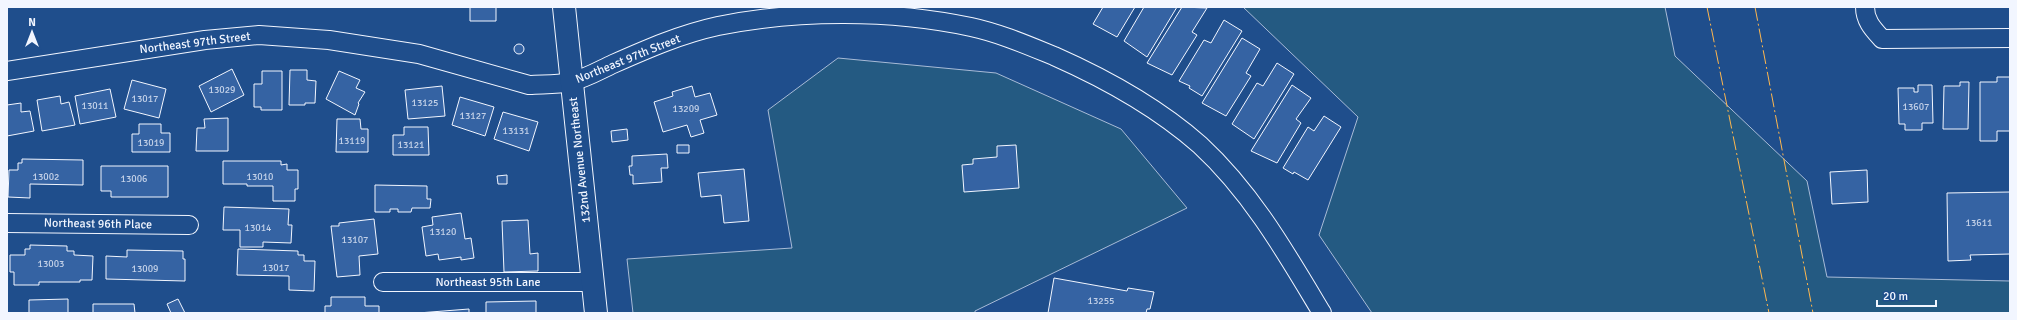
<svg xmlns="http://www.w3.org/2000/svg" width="2017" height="320" viewBox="0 0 2017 320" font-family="Signika,sans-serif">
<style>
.green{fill:#245a82;stroke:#a8bbd7}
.building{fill:#3563a3;stroke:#f2f6ff}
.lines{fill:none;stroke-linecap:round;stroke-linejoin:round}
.street-casing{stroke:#f2f6ff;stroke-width:20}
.secondary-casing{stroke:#f2f6ff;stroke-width:24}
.street{stroke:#1f4e8c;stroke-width:18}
.secondary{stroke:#1f4e8c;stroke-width:22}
.power{stroke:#ffb74d;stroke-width:1;stroke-dasharray:14 3 2 3;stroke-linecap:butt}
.labels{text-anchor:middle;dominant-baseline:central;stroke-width:3;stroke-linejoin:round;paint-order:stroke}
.number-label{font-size:10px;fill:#c3d1e8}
.street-label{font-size:12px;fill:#f2f6ff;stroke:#1f4e8c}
</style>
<rect width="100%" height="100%" fill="#1f4e8c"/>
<path class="green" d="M 1243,7 L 1665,7 L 1675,56 L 1807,181 L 1827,277 L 2010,281 L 2010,313 L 1372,313 L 1319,235 L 1358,117 Z
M 838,58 L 996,73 L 1121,129 L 1187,208 L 975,311 L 975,313 L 633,313 L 627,259 L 792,248 L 768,110 Z"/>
<path class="building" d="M 470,7 L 496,7 L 496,21 L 470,21 Z
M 1103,7 L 1135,7 L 1117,37 L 1093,24 Z
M 1144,7 L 1177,7 L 1147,57 L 1124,41 Z
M 1182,7 L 1207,8 L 1192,32 L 1197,35 L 1172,75 L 1147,63 Z
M 1224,20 L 1242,31 L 1202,96 L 1189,88 L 1190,86 L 1179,81 L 1204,40 L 1211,43 Z
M 1242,38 L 1260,49 L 1246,73 L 1251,76 L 1226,116 L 1202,103 Z
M514 49a5 5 0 1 1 10 0a5 5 0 1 1-10 0Z
M 1277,63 L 1294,74 L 1254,139 L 1232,124 L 1257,83 L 1263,86 Z
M 232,69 L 244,95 L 211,112 L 199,86 Z
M 290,70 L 307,70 L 307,80 L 316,81 L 315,103 L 305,103 L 305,105 L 289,105 Z
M 262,71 L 282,71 L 282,110 L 261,110 L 261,107 L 254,107 L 254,84 L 262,84 Z
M 339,71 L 360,80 L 356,88 L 365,92 L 358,103 L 359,104 L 355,115 L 326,99 Z
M 1997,77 L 2010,77 L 2010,131 L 1997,131 L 1997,141 L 1980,141 L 1980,82 L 1997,82 Z
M 132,80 L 166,89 L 159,118 L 124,109 Z
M 1960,82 L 1969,82 L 1968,129 L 1943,129 L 1944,86 L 1960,86 Z
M 1292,85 L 1311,98 L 1296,119 L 1301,123 L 1277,163 L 1251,151 Z
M 1918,85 L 1932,85 L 1933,123 L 1922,123 L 1922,130 L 1905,130 L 1905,124 L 1899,124 L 1898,88 L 1914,88 L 1914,92 L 1918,92 Z
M 442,86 L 445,116 L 408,119 L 405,90 Z
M 692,86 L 695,97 L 710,93 L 717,115 L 700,120 L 704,133 L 691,137 L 687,125 L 663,132 L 654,102 L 673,96 L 672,92 Z
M 110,89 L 116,117 L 80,124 L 75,96 Z
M 60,96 L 61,104 L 69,102 L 75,125 L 42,131 L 37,100 Z
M 460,97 L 494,107 L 485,136 L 452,125 Z
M 21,103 L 21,112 L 30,111 L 34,131 L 7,136 L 7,105 Z
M 503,112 L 538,122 L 529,151 L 494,139 Z
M 1324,116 L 1341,127 L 1308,180 L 1294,172 L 1293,174 L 1283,168 L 1308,127 L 1314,131 Z
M 228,118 L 228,151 L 196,151 L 197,128 L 205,128 L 204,119 Z
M 337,119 L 360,119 L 361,129 L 368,129 L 368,152 L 336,152 Z
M 139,124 L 161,124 L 161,133 L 170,133 L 170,152 L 132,152 L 132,134 L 139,134 Z
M 404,127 L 428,127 L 429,155 L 393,155 L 393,135 L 404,135 Z
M 627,129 L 628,140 L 612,142 L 611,131 Z
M 677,145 L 689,145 L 689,153 L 677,153 Z
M 1016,145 L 1019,188 L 964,192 L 962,165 L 973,164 L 973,159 L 997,157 L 997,146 Z
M 667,154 L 668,168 L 661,168 L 662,182 L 633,184 L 633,175 L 630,175 L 629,166 L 632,166 L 632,156 Z
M 22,159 L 83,160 L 83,185 L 30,184 L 30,198 L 8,197 L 9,170 L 18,170 L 18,163 L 22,163 Z
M 223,161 L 281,161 L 281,165 L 287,164 L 287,170 L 298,170 L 298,189 L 295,189 L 295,201 L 273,201 L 273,186 L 247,186 L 247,184 L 223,184 Z
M 101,166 L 168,166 L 168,197 L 111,197 L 111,191 L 101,191 Z
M 744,169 L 749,221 L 724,223 L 721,195 L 701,197 L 698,173 Z
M 1867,170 L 1868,202 L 1832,204 L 1830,172 Z
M 507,175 L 507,184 L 498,184 L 497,176 Z
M 375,185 L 427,186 L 427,199 L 431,199 L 430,208 L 412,208 L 411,212 L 398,212 L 398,209 L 390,209 L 390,212 L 375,212 Z
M 2010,192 L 2010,254 L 1970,255 L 1971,260 L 1948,261 L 1947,193 Z
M 224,207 L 289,209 L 288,225 L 292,225 L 291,243 L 263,242 L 263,247 L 240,247 L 240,230 L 223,230 Z
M 461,213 L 465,239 L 471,238 L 474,258 L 461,260 L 461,257 L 439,260 L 438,254 L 426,256 L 422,227 L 433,225 L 432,217 Z
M 374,219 L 378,254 L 359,256 L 360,275 L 337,277 L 331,226 L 339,226 L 339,223 Z
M 528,220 L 530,254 L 538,253 L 538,271 L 504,272 L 502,221 Z
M 30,245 L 67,246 L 67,251 L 74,251 L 74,255 L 93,256 L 92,280 L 80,280 L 80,282 L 39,282 L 39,285 L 14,285 L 14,272 L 10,272 L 10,255 L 25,255 L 25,249 L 30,249 Z
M 238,249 L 298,251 L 298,255 L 304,255 L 304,261 L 315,261 L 314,291 L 289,290 L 289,276 L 237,275 Z
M 127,250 L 183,251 L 183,259 L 185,259 L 185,281 L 106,279 L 106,256 L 127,257 Z
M 1054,278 L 1127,291 L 1128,288 L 1154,292 L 1150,309 L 1147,309 L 1146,313 L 1148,313 L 1048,313 Z
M 331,297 L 365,297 L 365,306 L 379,306 L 379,313 L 325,313 L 325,306 L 331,306 Z
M 68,299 L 68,313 L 29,313 L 29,300 Z
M 178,299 L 185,313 L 171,313 L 167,304 Z
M 536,301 L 536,313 L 486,313 L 486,302 Z
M 93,304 L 134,304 L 135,313 L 93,313 Z
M 469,309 L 469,313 L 418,313 Z"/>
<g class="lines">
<defs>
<path id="street" d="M 1865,7 C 1865,21 1873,29 1882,39 L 2010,38
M 7,71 L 205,40 L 259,35 L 329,40 L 419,54 L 529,85 C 542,84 557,85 570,82 C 585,79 600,70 613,64 C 647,49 681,34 718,26 C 797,10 891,10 971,27 C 999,33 1027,45 1054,56 C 1106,79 1157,107 1200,145 C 1252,193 1286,253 1322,313
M 7,223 L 189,225
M 383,282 L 592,282"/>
<path id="secondary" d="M 564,7 L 596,313"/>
</defs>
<use href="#street" class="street-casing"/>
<use href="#secondary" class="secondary-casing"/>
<use href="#street" class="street"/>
<use href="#secondary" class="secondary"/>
<path class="power" d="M 1707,7 L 1769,313
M 1755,7 L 1813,313"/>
</g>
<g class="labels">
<g class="number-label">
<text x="222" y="90">13029</text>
<text x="145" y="99">13017</text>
<text x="425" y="103">13125</text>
<text x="95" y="106">13011</text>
<text x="1916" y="107">13607</text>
<text x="686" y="109">13209</text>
<text x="473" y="116">13127</text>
<text x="516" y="131">13131</text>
<text x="352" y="141">13119</text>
<text x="151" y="143">13019</text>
<text x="411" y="145">13121</text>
<text x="46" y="177">13002</text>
<text x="260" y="177">13010</text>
<text x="134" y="179">13006</text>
<text x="1979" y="223">13611</text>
<text x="258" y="228">13014</text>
<text x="443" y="232">13120</text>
<text x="355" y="240">13107</text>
<text x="51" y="264">13003</text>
<text x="276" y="268">13017</text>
<text x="145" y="269">13009</text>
<text x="1101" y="301">13255</text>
</g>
<g class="street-label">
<text transform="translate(195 43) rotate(-7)">Northeast 97th Street</text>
<text transform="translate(628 59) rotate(-22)">Northeast 97th Street</text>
<text transform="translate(580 160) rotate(-96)">132nd Avenue Northeast</text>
<text transform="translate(98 224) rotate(1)">Northeast 96th Place</text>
<text x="488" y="282">Northeast 95th Lane</text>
</g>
</g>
<rect width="2017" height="320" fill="none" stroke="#f2f6ff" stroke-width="16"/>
<g transform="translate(32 32)" stroke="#1f4e8c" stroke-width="3" paint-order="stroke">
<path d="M0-3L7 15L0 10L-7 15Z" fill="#f2f6ff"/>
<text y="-6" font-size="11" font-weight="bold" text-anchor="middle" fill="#f2f6ff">N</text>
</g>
<path d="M1877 300v6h59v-6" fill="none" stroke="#f2f6ff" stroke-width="2"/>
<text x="1883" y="300" font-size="12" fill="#f2f6ff" stroke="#1f4e8c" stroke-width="3" paint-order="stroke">20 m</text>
</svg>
